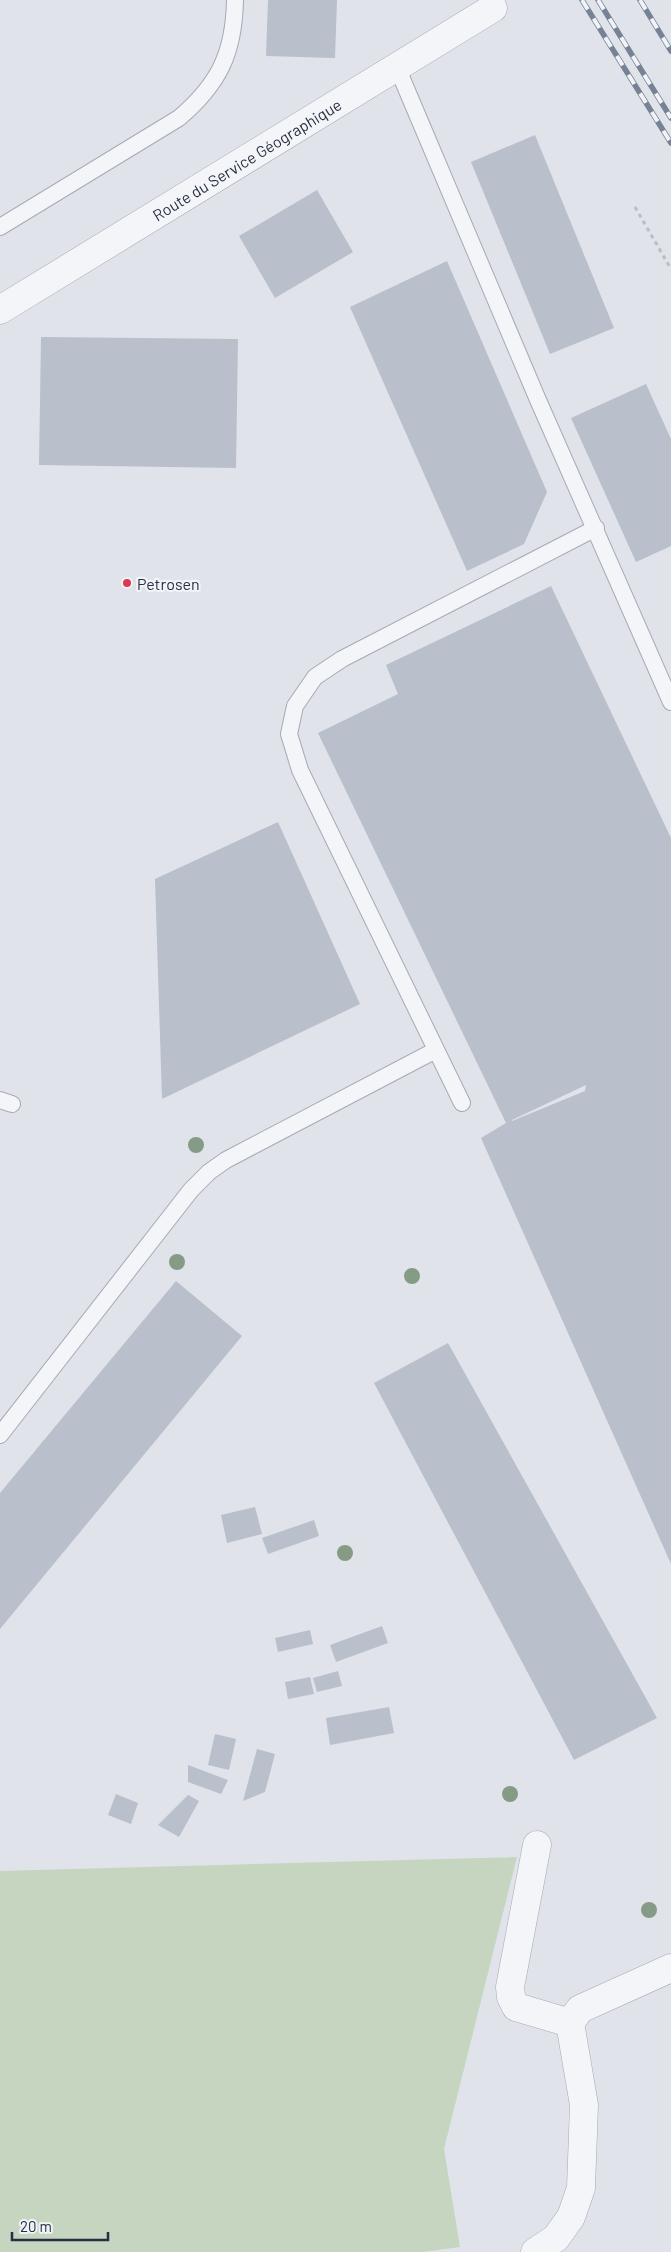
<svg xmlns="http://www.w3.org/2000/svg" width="671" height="2252" viewBox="0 0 671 2252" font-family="Barlow,sans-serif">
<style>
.green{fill:#c5d5c0}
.building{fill:#b9bfcb;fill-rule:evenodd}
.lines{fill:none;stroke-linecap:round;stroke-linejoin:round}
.lane-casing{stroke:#a5aab5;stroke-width:18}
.street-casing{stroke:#a5aab5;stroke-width:29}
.path{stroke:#babec5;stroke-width:3;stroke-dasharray:4 4;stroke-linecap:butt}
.lane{stroke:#f3f5f8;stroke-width:16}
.street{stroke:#f3f5f8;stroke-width:28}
.rail-casing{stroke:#788295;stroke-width:5.5}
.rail{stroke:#f0f3f7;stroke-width:4;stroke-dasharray:11;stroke-linecap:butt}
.tree{fill:#859b85}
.poi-dot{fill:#db394c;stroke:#f0f3f7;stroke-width:2}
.labels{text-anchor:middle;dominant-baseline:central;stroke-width:4.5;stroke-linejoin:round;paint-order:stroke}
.street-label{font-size:16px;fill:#273043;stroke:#f0f3f7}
.poi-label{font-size:16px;fill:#273043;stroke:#f0f3f7;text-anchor:start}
</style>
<rect width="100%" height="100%" fill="#e0e3ea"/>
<path class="green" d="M 517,1857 L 444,2149 L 460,2247 L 423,2252 L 0,2252 L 0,1871 Z"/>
<path class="building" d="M 268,0 L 337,0 L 335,58 L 266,56 Z
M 535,135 L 614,328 L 550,354 L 471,162 Z
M 317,190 L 353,252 L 275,298 L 239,236 Z
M 447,261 L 547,492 L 524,544 L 467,571 L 350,307 Z
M 41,337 L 238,339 L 236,468 L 39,465 Z
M 646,384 L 671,439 L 671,546 L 636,562 L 571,418 Z
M 551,586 L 671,838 L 671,1564 L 481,1138 L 506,1123 L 318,733 L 398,694 L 386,665 ZM 586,1085 L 585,1091 L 512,1121 L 512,1120 Z
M 278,822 L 360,1004 L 162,1099 L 155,879 Z
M 176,1281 L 242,1336 L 0,1629 L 0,1493 Z
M 448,1343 L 657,1718 L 574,1760 L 374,1383 Z
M 255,1507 L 262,1534 L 227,1543 L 221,1515 Z
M 314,1520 L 319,1536 L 268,1554 L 262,1538 Z
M 382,1626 L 388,1643 L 336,1662 L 330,1645 Z
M 310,1630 L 313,1644 L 278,1652 L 275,1638 Z
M 338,1671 L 342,1686 L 317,1692 L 313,1678 Z
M 310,1677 L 314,1694 L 288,1699 L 285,1682 Z
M 389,1707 L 394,1733 L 330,1745 L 326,1718 Z
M 215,1734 L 236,1739 L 229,1770 L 208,1765 Z
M 257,1749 L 275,1754 L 265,1792 L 243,1801 Z
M 188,1765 L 228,1780 L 221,1794 L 188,1782 Z
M 116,1794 L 138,1803 L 131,1824 L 108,1815 Z
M 188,1795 L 199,1801 L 179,1837 L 158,1825 Z"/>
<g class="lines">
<defs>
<path id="lane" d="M 397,67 L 538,400 L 671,702
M 0,227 L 179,118 C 219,84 234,53 235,0
M 0,1100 L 12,1104
M 462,1103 L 300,770 L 289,734 L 295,706 L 315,677 L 342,659 L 596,528
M 0,1435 L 191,1190 L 209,1172 L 226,1160 L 436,1050"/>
<g id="street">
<path id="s1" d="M 0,310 L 493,8"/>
<path d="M 537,1845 L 510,1987 L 511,1997 L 516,2007 L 570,2023"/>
<path d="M 535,2252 L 556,2238 L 571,2217 L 581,2188 L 584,2105 L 570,2023 L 580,2009 L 671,1968"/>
</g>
</defs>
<use href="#lane" class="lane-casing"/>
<use href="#street" class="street-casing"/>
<path class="path" d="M 635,207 L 671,269"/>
<use href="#lane" class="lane"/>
<use href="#street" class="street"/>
<defs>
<path id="rail" d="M 582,0 L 671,143
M 598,0 L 671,118
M 640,0 L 671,51"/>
</defs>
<use href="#rail" class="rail-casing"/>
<use href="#rail" class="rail"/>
</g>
<g class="tree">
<circle cx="196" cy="1145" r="8"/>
<circle cx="177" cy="1262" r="8"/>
<circle cx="412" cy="1276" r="8"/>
<circle cx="345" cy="1553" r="8"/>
<circle cx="510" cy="1794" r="8"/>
<circle cx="649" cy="1910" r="8"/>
</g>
<circle class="poi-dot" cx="127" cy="583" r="5"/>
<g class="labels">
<g class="street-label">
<text stroke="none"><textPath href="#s1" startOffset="289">Route du Service Géographique</textPath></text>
</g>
<g class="poi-label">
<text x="137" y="583">Petrosen</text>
</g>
</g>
<path d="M12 2232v8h96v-8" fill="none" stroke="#273043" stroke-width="2.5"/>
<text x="20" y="2232" font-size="15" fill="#273043" stroke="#f0f3f7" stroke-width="4" paint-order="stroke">20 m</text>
</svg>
